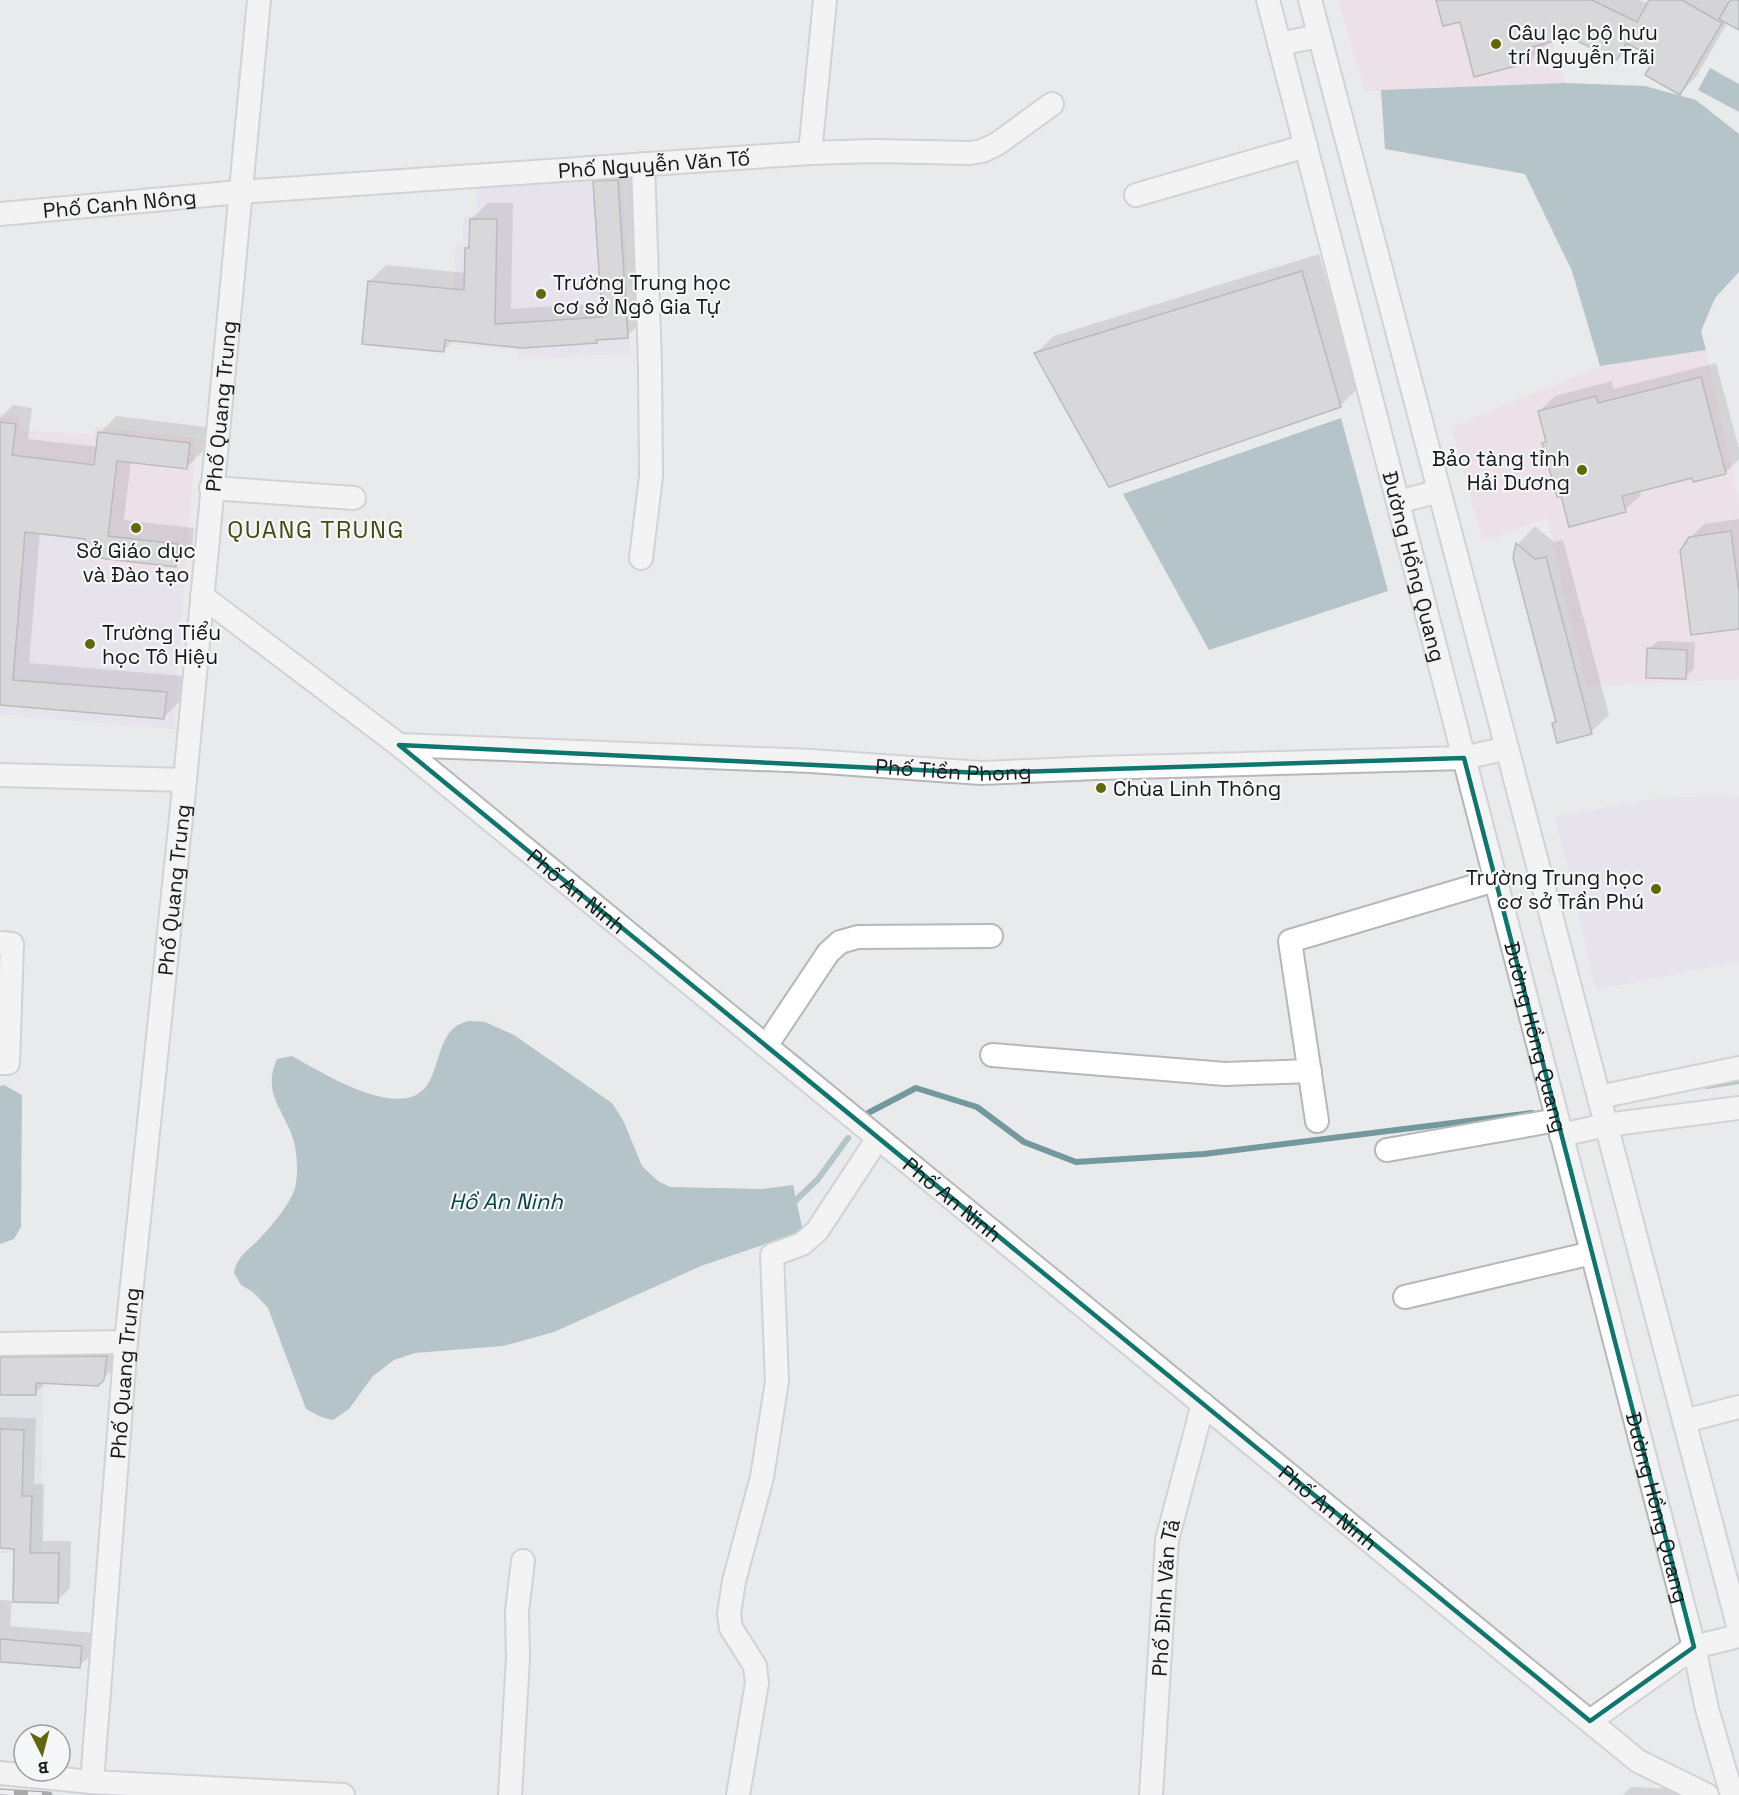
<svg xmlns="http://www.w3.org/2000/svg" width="1739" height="1795" viewBox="0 0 1739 1795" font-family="'Space Grotesk',sans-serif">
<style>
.commercial{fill:#efd8e6}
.built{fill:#dadee7}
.education{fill:#e4dbf0}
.water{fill:#73989d}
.shadow{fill:#0003}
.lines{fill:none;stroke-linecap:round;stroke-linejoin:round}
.stream{stroke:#73989d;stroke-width:6}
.building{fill:#c3c4c5;stroke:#818284;stroke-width:1.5}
.minor-casing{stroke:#b7b7b9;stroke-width:26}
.minor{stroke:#fff;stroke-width:22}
.rail-casing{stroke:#5b5c5c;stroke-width:7}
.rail{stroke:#f6f7f9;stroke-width:4.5;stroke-dasharray:14;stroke-linecap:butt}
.marked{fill:none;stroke:#0f766e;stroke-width:4.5;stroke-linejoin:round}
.poi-dot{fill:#61680a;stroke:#f6f7f9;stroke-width:2}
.labels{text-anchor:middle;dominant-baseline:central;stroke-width:4.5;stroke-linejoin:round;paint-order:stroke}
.poi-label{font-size:21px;fill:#171818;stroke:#f6f7f9;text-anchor:start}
.street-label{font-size:21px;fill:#171818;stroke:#f6f7f9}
.water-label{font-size:22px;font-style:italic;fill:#064349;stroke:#f6f7f9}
.quarter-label{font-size:24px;letter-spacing:1.5px;fill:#454a0e;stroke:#f6f7f9}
</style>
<rect width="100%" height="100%" fill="#e9eaeb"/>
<path class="commercial" d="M 1338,0 L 1540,0 L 1565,83 L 1365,91 Z
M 1706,350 L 1739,503 L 1739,679 L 1585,686 L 1547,518 L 1483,542 L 1451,427 L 1600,366 Z
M 0,413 L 19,417 L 21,430 L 93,435 L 96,426 L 196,438 L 185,575 L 79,563 L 0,481 Z"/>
<path class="built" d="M 44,1346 L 41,1552 L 0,1553 L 0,1348 Z"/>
<path class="education" d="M 621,167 L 630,353 L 519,359 L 518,350 L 453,344 L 456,242 L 463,243 L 464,217 L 479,214 L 475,182 Z
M 0,481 L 87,494 L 79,563 L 185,575 L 174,729 L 0,714 Z
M 1739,796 L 1739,961 L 1596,990 L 1555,816 L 1661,798 Z"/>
<path class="water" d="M 1710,68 L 1739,84 L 1739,112 L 1698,90 Z
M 1565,83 L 1645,86 L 1696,100 L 1739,134 L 1739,272 L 1715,298 L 1701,331 L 1706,350 L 1600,366 L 1572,271 L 1525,174 L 1385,149 L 1381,90 Z
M 1341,418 L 1388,591 L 1209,650 L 1123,494 Z
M 470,1021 L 485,1022 L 514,1035 L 612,1103 L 623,1120 L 642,1166 L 658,1181 L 670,1187 L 761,1189 L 793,1185 L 803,1231 L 701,1266 L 554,1332 L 503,1346 L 415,1353 L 394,1360 L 373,1376 L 349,1409 L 333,1420 L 321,1417 L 306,1409 L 268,1308 L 253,1292 L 241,1285 L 234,1273 C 237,1255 250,1250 261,1237 C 272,1226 295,1198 296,1183 C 298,1171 297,1154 294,1142 C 286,1111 261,1095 277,1059 L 292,1056 C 321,1072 383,1111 416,1095 C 444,1082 432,1026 470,1021 Z
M 4,1085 L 22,1095 L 21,1227 L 14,1239 L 0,1244 L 0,1086 Z"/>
<path class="shadow" d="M 1438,0 L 1639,0 L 1648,4 L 1650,0 L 1726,0 L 1729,2 L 1739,0 L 1739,28 L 1728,22 L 1696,77 L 1680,93 L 1657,58 L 1631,44 L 1617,59 L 1569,35 L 1546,42 L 1547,44 L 1531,60 L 1475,75 L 1461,20 Z
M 633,164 L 644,320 L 627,336 L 599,338 L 596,341 L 455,339 L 443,351 L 370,281 L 386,265 L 466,273 L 466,248 L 471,244 L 471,219 L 488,203 L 513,203 L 511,309 L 602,303 L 594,182 L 611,166 Z
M 1319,254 L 1358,388 L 1340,406 L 1036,353 L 1054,336 Z
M 1716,363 L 1739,449 L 1739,459 L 1726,472 L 1693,476 L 1640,490 L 1641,495 L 1625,510 L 1562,494 L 1544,444 L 1547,440 L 1540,411 L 1555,396 L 1612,381 L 1613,389 Z
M 13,405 L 32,408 L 28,439 L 98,447 L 100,433 L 116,416 L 206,427 L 203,451 L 186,468 L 131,461 L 124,520 L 194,528 L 192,549 L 175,566 L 87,538 L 40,532 L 29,663 L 183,676 L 181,700 L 164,717 L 0,704 L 0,418 Z
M 1739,519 L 1739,628 L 1690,538 L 1704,524 Z
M 1535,526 L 1554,542 L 1563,540 L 1609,715 L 1591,732 L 1554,723 L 1557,720 L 1514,558 L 1518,544 Z
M 1658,641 L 1695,642 L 1694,669 L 1685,677 L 1649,649 Z
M 0,1342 L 118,1344 L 116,1366 L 97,1385 L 47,1382 L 35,1393 L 0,1394 Z
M 0,1417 L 36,1418 L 34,1484 L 44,1484 L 43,1541 L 71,1541 L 70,1588 L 57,1601 L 16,1547 L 0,1547 Z
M 0,1600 L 12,1601 L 10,1626 L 94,1633 L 93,1653 L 79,1666 L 0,1660 Z
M 1631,1787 L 1706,1790 L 1719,1795 L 1623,1795 Z"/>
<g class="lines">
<path class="stream" d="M 1707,1086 L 1739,1081
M 868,1113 L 916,1088 L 977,1107 L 1024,1142 L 1076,1162 L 1204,1154 L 1532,1113
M 794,1202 L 818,1179 L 848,1138"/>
</g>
<path class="building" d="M 1436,0 L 1592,0 L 1637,22 L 1649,0 L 1682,0 L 1722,23 L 1680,95 L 1645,75 L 1655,58 L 1626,43 L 1617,60 L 1569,37 L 1528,48 L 1531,62 L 1474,77 L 1460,22 L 1443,26 Z
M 1730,0 L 1739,0 L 1739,30 L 1719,19 Z
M 618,180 L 628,338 L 596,340 L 597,343 L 522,348 L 445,340 L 444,352 L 362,344 L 368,281 L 464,290 L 465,248 L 469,248 L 470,219 L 497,219 L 495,324 L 602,317 L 593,181 Z
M 1302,271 L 1341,407 L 1109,487 L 1034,353 Z
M 1701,377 L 1726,474 L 1693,482 L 1692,478 L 1622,496 L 1626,512 L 1569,527 L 1561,496 L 1557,497 L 1542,443 L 1546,442 L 1538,411 L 1596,396 L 1598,403 Z
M 0,422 L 16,424 L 12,455 L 94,465 L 98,432 L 190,443 L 187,469 L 117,461 L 108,536 L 178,544 L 176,567 L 83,556 L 85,539 L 25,532 L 13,680 L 167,692 L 164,719 L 0,705 Z
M 1731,531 L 1739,592 L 1739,629 L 1691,635 L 1680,551 L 1689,537 Z
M 1516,543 L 1535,559 L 1546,557 L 1592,734 L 1557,743 L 1552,723 L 1556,722 L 1513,558 Z
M 1647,648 L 1687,650 L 1686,679 L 1646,678 Z
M 107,1356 L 104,1380 L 98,1386 L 36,1383 L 36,1395 L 0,1395 L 0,1357 Z
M 0,1429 L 24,1430 L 22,1496 L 32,1496 L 30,1553 L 59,1553 L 58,1603 L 13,1602 L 14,1549 L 0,1548 Z
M 0,1639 L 82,1646 L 80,1668 L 0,1662 Z"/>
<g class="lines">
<defs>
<g id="minor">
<path id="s1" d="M 1268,0 L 1694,1647 L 1707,1709 L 1732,1795"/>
<path d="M 1310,0 L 1739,1629"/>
<path d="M 1279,44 L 1319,36"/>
<path d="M 810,153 L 825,0"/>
<path d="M 1136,195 L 1306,146"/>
<path id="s2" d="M 0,214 L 240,192 L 810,153 L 874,151 L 970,153 L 982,151 L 997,144 L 1052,104"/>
<path d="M 211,488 L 354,498"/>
<path d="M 1398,502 L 1439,491"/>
<path d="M 641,558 L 651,477 L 650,365 L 643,164"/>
<path id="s3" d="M 202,596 L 399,745 L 1638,1761 L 1707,1795"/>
<path id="s4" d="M 399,745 L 811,761 L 981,773 L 1096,768 L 1464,758 L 1507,748"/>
<path d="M 0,775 L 185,780"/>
<path d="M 0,943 L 12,944 L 8,1063 L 0,1063"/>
<path d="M 766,1046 L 828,953 L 840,942 L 858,937 L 991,936"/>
<path d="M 992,1055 L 1225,1074 L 1310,1071"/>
<path d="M 1599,1097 L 1739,1068"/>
<path d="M 1317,1121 L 1290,941 L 1495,880"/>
<path d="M 1561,1135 L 1606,1125 L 1739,1108"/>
<path d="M 1387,1150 L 1557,1120"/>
<path d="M 1405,1297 L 1592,1253"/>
<path d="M 0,1344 L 126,1342"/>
<path d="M 1684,1421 L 1739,1407"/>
<path d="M 1590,1721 L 1694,1647 L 1739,1636"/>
<path d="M 0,1773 L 92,1782 L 343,1795"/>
<path id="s5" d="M 92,1782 L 126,1342 L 185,780 L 259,0"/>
<path d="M 510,1795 L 518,1658 L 517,1611 L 523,1561"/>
<path d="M 738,1795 L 757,1683 L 755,1666 L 731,1628 L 729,1614 L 734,1581 L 762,1477 L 777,1381 L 772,1255 L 802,1244 L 817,1231 L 878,1138"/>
<path id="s6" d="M 1151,1795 L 1167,1540 L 1203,1404"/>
</g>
</defs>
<use href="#minor" class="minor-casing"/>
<use href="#minor" class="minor"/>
<defs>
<path id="rail" d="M 0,1792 L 49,1795"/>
</defs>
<use href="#rail" class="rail-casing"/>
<use href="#rail" class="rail"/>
</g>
<path d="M0 0H1739V1795H0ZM 399,745 L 981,773 L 1464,758 L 1694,1647 L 1590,1721 Z" fill="#e9eaeb" fill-opacity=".55" fill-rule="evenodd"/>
<path class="marked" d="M 399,745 L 981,773 L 1464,758 L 1694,1647 L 1590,1721 Z"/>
<g class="poi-dot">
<circle cx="1496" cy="44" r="6"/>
<circle cx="541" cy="294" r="6"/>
<circle cx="1582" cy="470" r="6"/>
<circle cx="136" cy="528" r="6"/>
<circle cx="90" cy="644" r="6"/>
<circle cx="1101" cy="788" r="6"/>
<circle cx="1656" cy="889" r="6"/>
</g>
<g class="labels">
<g class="poi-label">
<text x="1508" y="32">Câu lạc bộ hưu<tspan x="1508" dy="24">trí Nguyễn Trãi</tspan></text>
<text x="553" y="282">Trường Trung học<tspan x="553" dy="24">cơ sở Ngô Gia Tự</tspan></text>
<text x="1570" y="458" text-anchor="end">Bảo tàng tỉnh<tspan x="1570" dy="24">Hải Dương</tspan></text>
<text x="136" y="550" text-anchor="middle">Sở Giáo dục<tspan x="136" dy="24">và Đào tạo</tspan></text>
<text x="102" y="632">Trường Tiểu<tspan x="102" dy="24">học Tô Hiệu</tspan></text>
<text x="1113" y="788">Chùa Linh Thông</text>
<text x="1644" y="877" text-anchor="end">Trường Trung học<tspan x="1644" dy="24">cơ sở Trần Phú</tspan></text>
</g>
<g class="street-label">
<text stroke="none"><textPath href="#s2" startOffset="656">Phố Nguyễn Văn Tố</textPath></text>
<text stroke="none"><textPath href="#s2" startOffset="120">Phố Canh Nông</textPath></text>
<text stroke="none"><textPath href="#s5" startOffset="1382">Phố Quang Trung</textPath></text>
<text stroke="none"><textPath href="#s1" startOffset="585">Đường Hồng Quang</textPath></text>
<text stroke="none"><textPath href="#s4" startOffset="555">Phố Tiền Phong</textPath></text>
<text stroke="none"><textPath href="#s5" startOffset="896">Phố Quang Trung</textPath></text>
<text stroke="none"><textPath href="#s3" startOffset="477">Phố An Ninh</textPath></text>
<text stroke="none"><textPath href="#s1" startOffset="1071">Đường Hồng Quang</textPath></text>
<text stroke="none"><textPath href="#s3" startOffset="963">Phố An Ninh</textPath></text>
<text stroke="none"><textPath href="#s5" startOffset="410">Phố Quang Trung</textPath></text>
<text stroke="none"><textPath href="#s3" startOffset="1449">Phố An Ninh</textPath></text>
<text stroke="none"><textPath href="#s1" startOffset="1557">Đường Hồng Quang</textPath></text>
<text stroke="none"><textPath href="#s6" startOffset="198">Phố Đinh Văn Tả</textPath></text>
</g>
<g class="water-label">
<text x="506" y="1201">Hồ An Ninh</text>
</g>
<g class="quarter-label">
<text x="316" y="529">QUANG TRUNG</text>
</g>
</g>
<g transform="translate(42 1753) rotate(174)"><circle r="28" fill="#f6f7f9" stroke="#9d9e9f" stroke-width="1.5"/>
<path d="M0-4.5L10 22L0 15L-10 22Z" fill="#61680a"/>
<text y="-9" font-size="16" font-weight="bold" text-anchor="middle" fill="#171818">B</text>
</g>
</svg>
